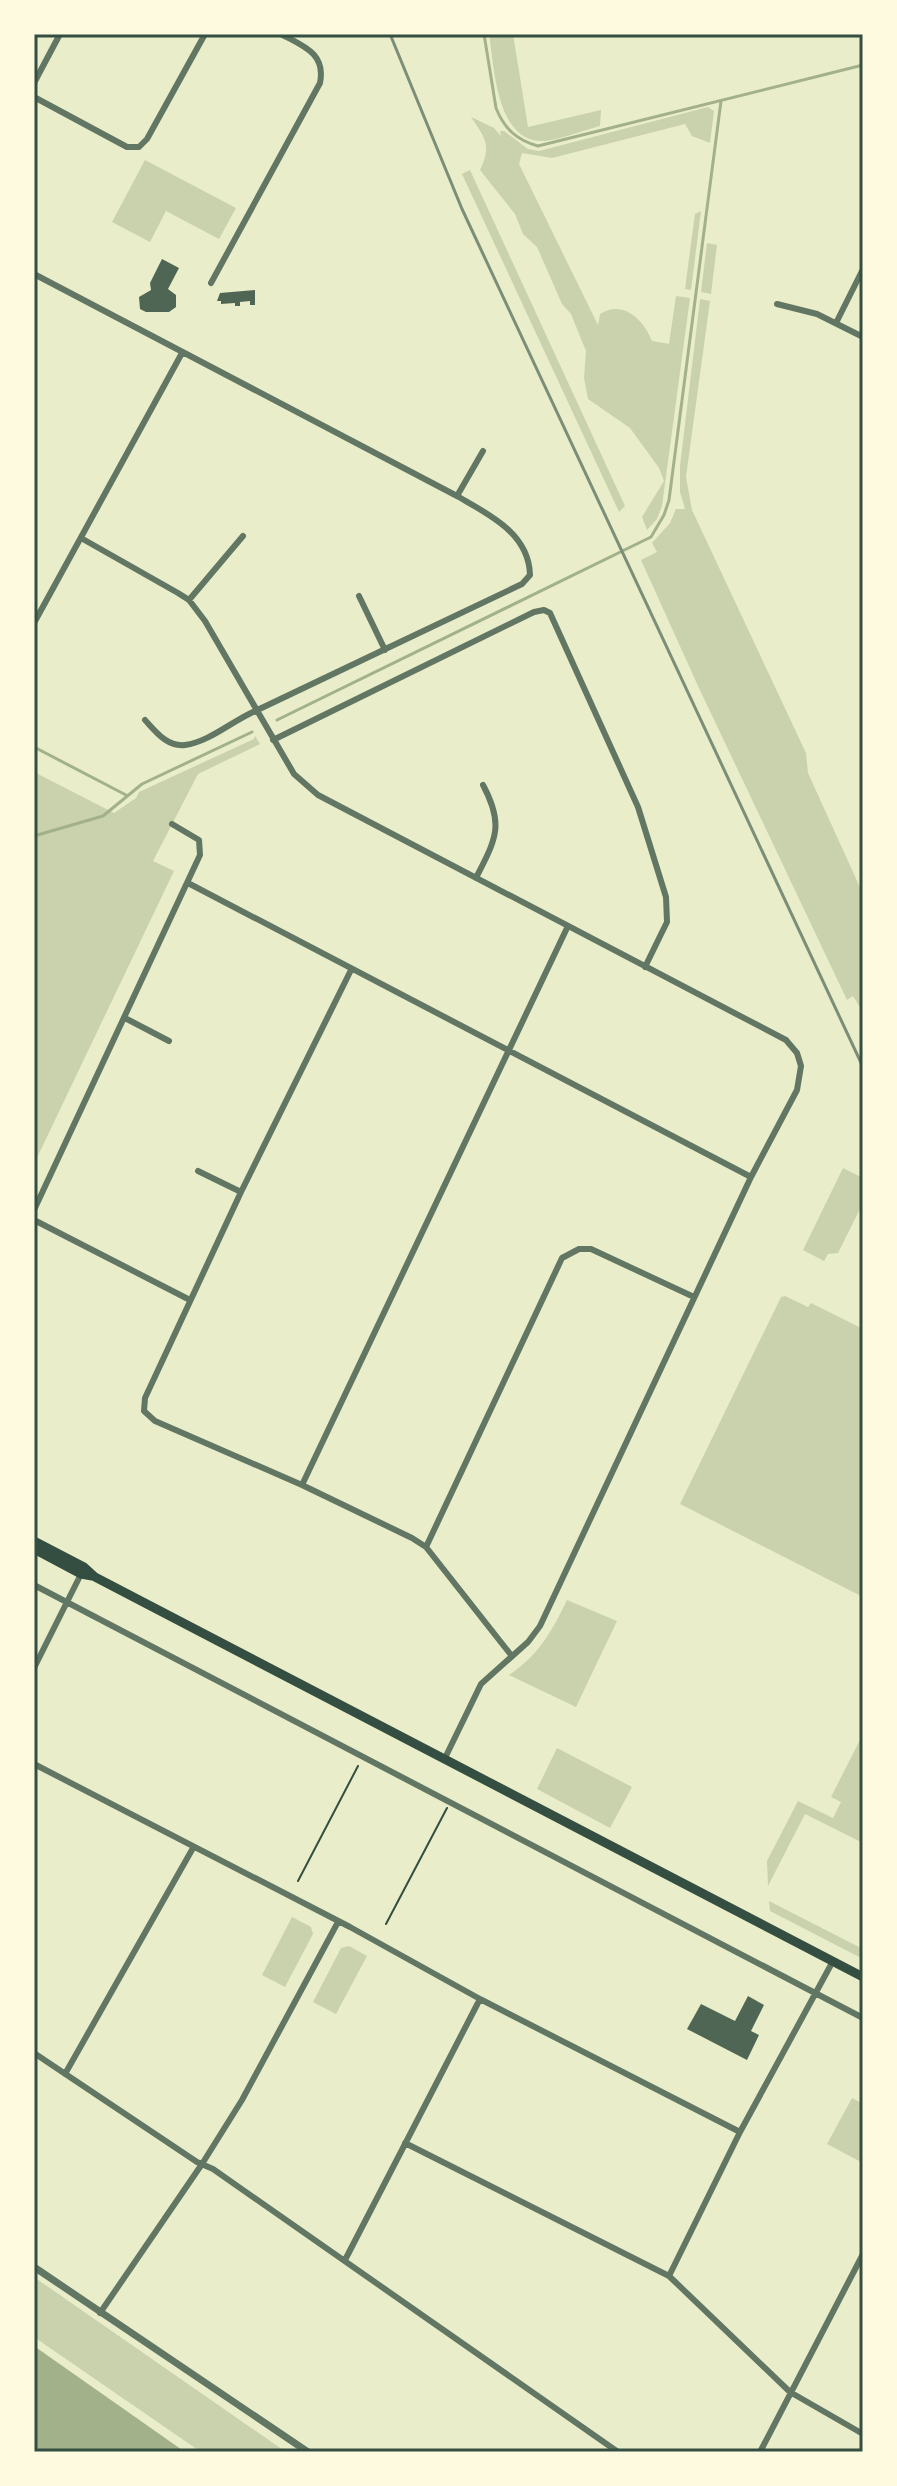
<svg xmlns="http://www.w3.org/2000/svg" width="897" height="2486" viewBox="0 0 897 2486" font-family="'Golos Text',sans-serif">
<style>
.green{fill:#cad2ad}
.water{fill:#a3b18a}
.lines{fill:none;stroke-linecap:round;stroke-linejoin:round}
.stream{stroke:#a3b18a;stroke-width:3}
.building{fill:#4f6655}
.path{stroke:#344e41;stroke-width:2}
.minor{stroke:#617663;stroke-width:6}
.tertiary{stroke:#617663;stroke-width:7}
.trunk{stroke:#344e41;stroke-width:9}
.rail{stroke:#7c8e77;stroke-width:3}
.neatline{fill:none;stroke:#344e41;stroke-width:3}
</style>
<rect width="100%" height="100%" fill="#e9edc9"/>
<path class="green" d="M 489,34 L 513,34 L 528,127 L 601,110 L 600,126 C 584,130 555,142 539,141 C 496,138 494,65 489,34 Z
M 708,107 L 714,111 L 710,143 L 692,136 L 685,124 L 552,158 L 522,153 L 519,164 L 598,325 L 600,314 C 623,299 644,320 652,341 L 669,344 L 676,296 L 690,298 L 662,506 L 657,519 L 647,530 L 642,517 L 664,481 L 659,468 L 630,428 L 588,399 L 584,378 L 586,351 L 571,314 L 562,304 L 537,247 L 523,234 L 515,214 L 480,170 C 492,145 485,138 471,117 L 494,128 L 501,136 L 500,131 L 504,131 L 528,149 L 539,151 Z
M 145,160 L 236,208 L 219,239 L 166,211 L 150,242 L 112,222 Z
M 470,170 L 625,506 L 619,512 L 462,174 Z
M 701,211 L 691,290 L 685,289 L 695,214 Z
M 707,243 L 717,245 L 711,294 L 701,292 Z
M 700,299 L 710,301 L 686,477 L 692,510 L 806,753 L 808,773 L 863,894 L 863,1012 L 853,996 L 847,1000 L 698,686 L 641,560 L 657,552 L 652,543 L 670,523 L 676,509 L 685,509 L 680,492 L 680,466 Z
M 255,736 L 260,744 L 198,774 L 153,861 L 174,871 L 34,1164 L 34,772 L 114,813 L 136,798 L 139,792 L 254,739 Z
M 843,1168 L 863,1178 L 863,1203 L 838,1253 L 828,1254 L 824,1261 L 803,1250 Z
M 785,1296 L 808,1307 L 811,1303 L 863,1329 L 863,1597 L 680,1504 L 781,1297 Z
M 567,1600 L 617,1621 L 576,1707 L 509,1675 C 539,1655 552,1631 567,1600 Z
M 863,1734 L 863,1843 L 805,1814 L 768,1886 L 767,1861 L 798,1801 L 833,1818 L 841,1802 L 831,1797 Z
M 557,1748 L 632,1787 L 610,1828 L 537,1789 Z
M 769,1901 L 863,1949 L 863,1959 L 770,1911 Z
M 292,1917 L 311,1927 L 313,1934 L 285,1987 L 262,1975 Z
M 349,1946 L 367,1956 L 336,2014 L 313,2002 L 341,1948 Z
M 852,2098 L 863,2104 L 863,2163 L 827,2144 Z
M 34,2277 L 286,2452 L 201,2452 L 34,2337 Z"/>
<path class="water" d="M 34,2346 L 185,2452 L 34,2452 Z"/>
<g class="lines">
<path class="stream" d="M 484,34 L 496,108 C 504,128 516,140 538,146 L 863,65
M 277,720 L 651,537 L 664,515 L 669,500 L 721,101
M 34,747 L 126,795
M 34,836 L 103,816 L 142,784 L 252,732"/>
</g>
<path class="building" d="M 162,259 L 179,268 L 168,289 L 176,295 L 176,307 L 169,312 L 146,312 L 140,309 L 139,297 L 151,290 L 150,283 Z
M 255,290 L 255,305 L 250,305 L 250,301 L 240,302 L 240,306 L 235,306 L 235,303 L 221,304 L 221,301 L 217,301 L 220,293 Z
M 748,1996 L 764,2005 L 751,2031 L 759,2035 L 747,2060 L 687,2029 L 701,2004 L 735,2021 Z"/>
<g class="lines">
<path class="path" d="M 298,1881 L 358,1766
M 386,1924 L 447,1808"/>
<path class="minor" d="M 34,83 L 60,34
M 34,97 L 127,147 L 139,147 L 147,139 L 205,34
M 863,133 L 863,151
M 34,274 L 457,496 C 488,514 529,533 530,575 L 522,584 C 432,627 341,670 251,713 C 230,723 208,742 185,745 C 167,747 156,732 145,720
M 211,283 L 320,83 C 326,53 303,46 281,34
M 777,304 L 817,314 L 863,337
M 836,323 L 863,269
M 457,496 L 483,451
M 81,538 L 178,593 L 189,600 L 205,621 L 294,774 L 318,795 L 786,1040 L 797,1053 L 801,1066 L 797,1090 L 751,1177 L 540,1626 L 528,1642 L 481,1684 L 444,1760
M 359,596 L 385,650
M 189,600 L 243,536
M 34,623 L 182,353
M 273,740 L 534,612 L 544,610 L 550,613 L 638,807 L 666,897 L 667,922 L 645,967
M 476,878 C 495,840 505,826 483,785
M 188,883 L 751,1177
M 351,970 L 241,1192 L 145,1398 L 144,1411 L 155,1421 L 302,1485 L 412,1538 L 426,1547 L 511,1655
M 125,1018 L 169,1041
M 198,1171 L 241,1192
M 34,1210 L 200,855 L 199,840 L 172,824
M 34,1220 L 190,1300
M 302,1485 L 567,928
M 426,1547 L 562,1258 L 579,1249 L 591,1249 L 694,1297
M 34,1585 L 863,2018
M 34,1668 L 81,1574
M 34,1764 L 350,1927 L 480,1999 L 740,2132
M 34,2053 L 197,2162 L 213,2169 L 618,2452
M 65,2074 L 193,1848
M 405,2143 L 669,2276 L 790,2392 L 863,2434
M 345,2260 L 480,1999
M 669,2276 L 740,2132 L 833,1961
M 100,2313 L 202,2164 L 242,2100 L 338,1922
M 760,2452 L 863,2254"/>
<path class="tertiary" d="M 34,2267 L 308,2452"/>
<path class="trunk" d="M 34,1541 L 84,1567 L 95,1577 L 863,1977
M 34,1549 L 81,1574 L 92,1576"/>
<path class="rail" d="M 390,34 L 462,209 L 863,1067"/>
</g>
<rect width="897" height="2486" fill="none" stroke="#fefae0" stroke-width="72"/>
<rect x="36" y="36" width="825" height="2414" class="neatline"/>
</svg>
